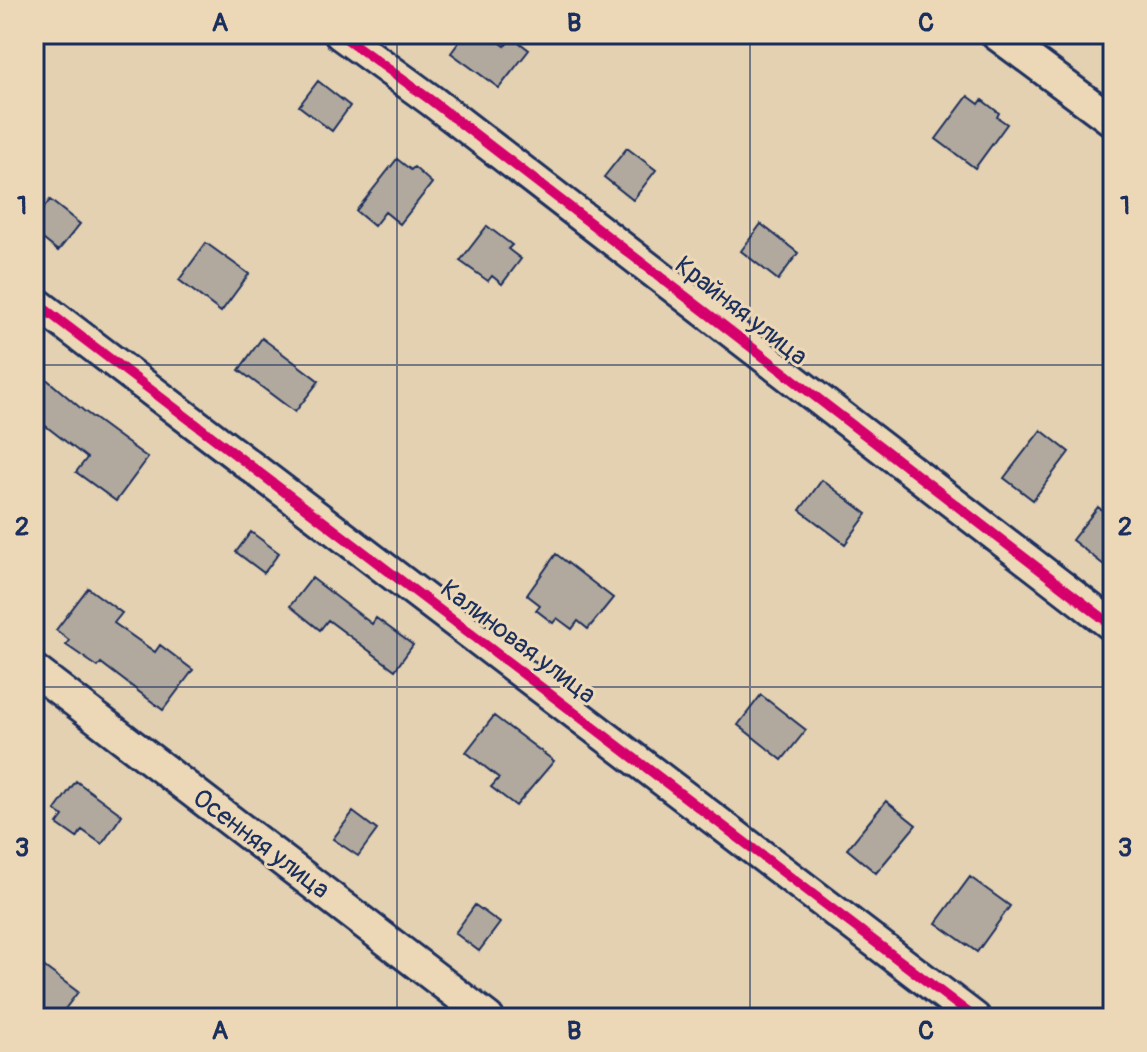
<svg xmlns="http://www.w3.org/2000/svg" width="1147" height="1052" viewBox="0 0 1147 1052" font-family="Pangolin,sans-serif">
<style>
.building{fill:#b1a99d;stroke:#1b2f5e;stroke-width:2}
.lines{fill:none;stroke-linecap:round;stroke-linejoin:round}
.minor-casing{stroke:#1b2f5e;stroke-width:36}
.minor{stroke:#ecd8b6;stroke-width:30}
.cycleway-casing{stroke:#ecd8b6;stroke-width:15}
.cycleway{stroke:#d6006c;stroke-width:10}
.grid{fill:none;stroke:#1b2f5e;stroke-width:2;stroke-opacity:0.55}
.labels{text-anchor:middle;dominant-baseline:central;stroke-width:6;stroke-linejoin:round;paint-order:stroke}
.street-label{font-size:26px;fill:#1b2f5e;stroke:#ecd8b6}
.neatline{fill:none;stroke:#1b2f5e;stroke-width:3}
.grid-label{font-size:26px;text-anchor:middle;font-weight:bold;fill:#1b2f5e}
</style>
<rect width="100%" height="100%" fill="#e4d1b2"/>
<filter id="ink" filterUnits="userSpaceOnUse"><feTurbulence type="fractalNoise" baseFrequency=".0125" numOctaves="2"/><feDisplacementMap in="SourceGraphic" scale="16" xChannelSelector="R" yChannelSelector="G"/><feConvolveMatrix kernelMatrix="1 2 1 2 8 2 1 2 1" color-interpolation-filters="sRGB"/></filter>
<g filter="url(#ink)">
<path class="building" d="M 465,34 L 489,34 L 505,46 L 512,37 L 529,50 L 499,88 L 451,53 Z
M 318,81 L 350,106 L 332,131 L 299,106 Z
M 968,96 L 979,104 L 982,100 L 999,113 L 997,117 L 1007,124 L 975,168 L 936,139 Z
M 627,148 L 656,170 L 633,200 L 604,177 Z
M 397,159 L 411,170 L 414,167 L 432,183 L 400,224 L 385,212 L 374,226 L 356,211 Z
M 50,200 L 80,224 L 58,251 L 34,232 L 34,221 Z
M 761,224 L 798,253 L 778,280 L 741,251 Z
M 487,226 L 512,245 L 508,249 L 521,259 L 502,284 L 492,276 L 488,281 L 460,261 Z
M 206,243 L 249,274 L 221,312 L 179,280 Z
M 262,338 L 319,381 L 295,412 L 239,370 Z
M 44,377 L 84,411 L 148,458 L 116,501 L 76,472 L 87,458 L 34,417 L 34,390 Z
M 1041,430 L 1069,452 L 1033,500 L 1004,478 Z
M 822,480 L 867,514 L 845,544 L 800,510 Z
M 1098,507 L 1113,519 L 1113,572 L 1072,540 Z
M 251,532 L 279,553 L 264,573 L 236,552 Z
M 556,554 L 613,598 L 588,629 L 578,621 L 572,629 L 557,618 L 553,623 L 536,610 L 540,605 L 527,595 Z
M 312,578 L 372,624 L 376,618 L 413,645 L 395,670 L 328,620 L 320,630 L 290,606 Z
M 88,588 L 122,613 L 114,623 L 155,652 L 160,645 L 193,670 L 163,710 L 101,663 L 98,667 L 66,645 L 69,640 L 56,630 Z
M 761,695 L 806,730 L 782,760 L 738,725 Z
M 494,716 L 554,761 L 516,806 L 491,787 L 499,778 L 466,752 Z
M 76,781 L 122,815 L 102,844 L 82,830 L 77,838 L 57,824 L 63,816 L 55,810 Z
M 886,801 L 916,825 L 876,873 L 847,849 Z
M 353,812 L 377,830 L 358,856 L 333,839 Z
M 970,877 L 1010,906 L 977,952 L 936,923 Z
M 475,905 L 500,923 L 479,951 L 455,933 Z
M 34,959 L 78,992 L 58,1018 L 34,1018 Z"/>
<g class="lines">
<defs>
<path id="minor" d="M 340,34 L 432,101 L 1113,626
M 996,34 L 1113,121
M 34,301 L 975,1018
M 34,670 L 488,1018"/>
</defs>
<use href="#minor" class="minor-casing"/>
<use href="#minor" class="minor"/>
<defs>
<path id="cycleway" d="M 340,34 L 432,101 L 1113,626
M 34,301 L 975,1018"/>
</defs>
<use href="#cycleway" class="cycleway-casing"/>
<use href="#cycleway" class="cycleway"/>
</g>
</g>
<path class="grid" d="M 397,34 L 397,1018M 750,34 L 750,1018M 34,365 L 1113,365M 34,687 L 1113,687"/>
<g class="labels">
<g class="street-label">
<text transform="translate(741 311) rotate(38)">Крайняя улица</text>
<text transform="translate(518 642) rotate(37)">Калиновая улица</text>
<text transform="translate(261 844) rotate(37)">Осенняя улица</text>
</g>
</g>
<rect width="1147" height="1052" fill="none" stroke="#ecd8b6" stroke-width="88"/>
<rect x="44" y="44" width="1059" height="964" class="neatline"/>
<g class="grid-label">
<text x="220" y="31">A</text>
<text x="574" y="31">B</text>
<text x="926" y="31">C</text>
<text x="22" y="214">1</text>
<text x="1125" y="214">1</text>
<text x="22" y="535">2</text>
<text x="1125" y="535">2</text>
<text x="22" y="856">3</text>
<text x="1125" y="856">3</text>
<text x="220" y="1039">A</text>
<text x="574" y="1039">B</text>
<text x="926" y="1039">C</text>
</g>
</svg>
